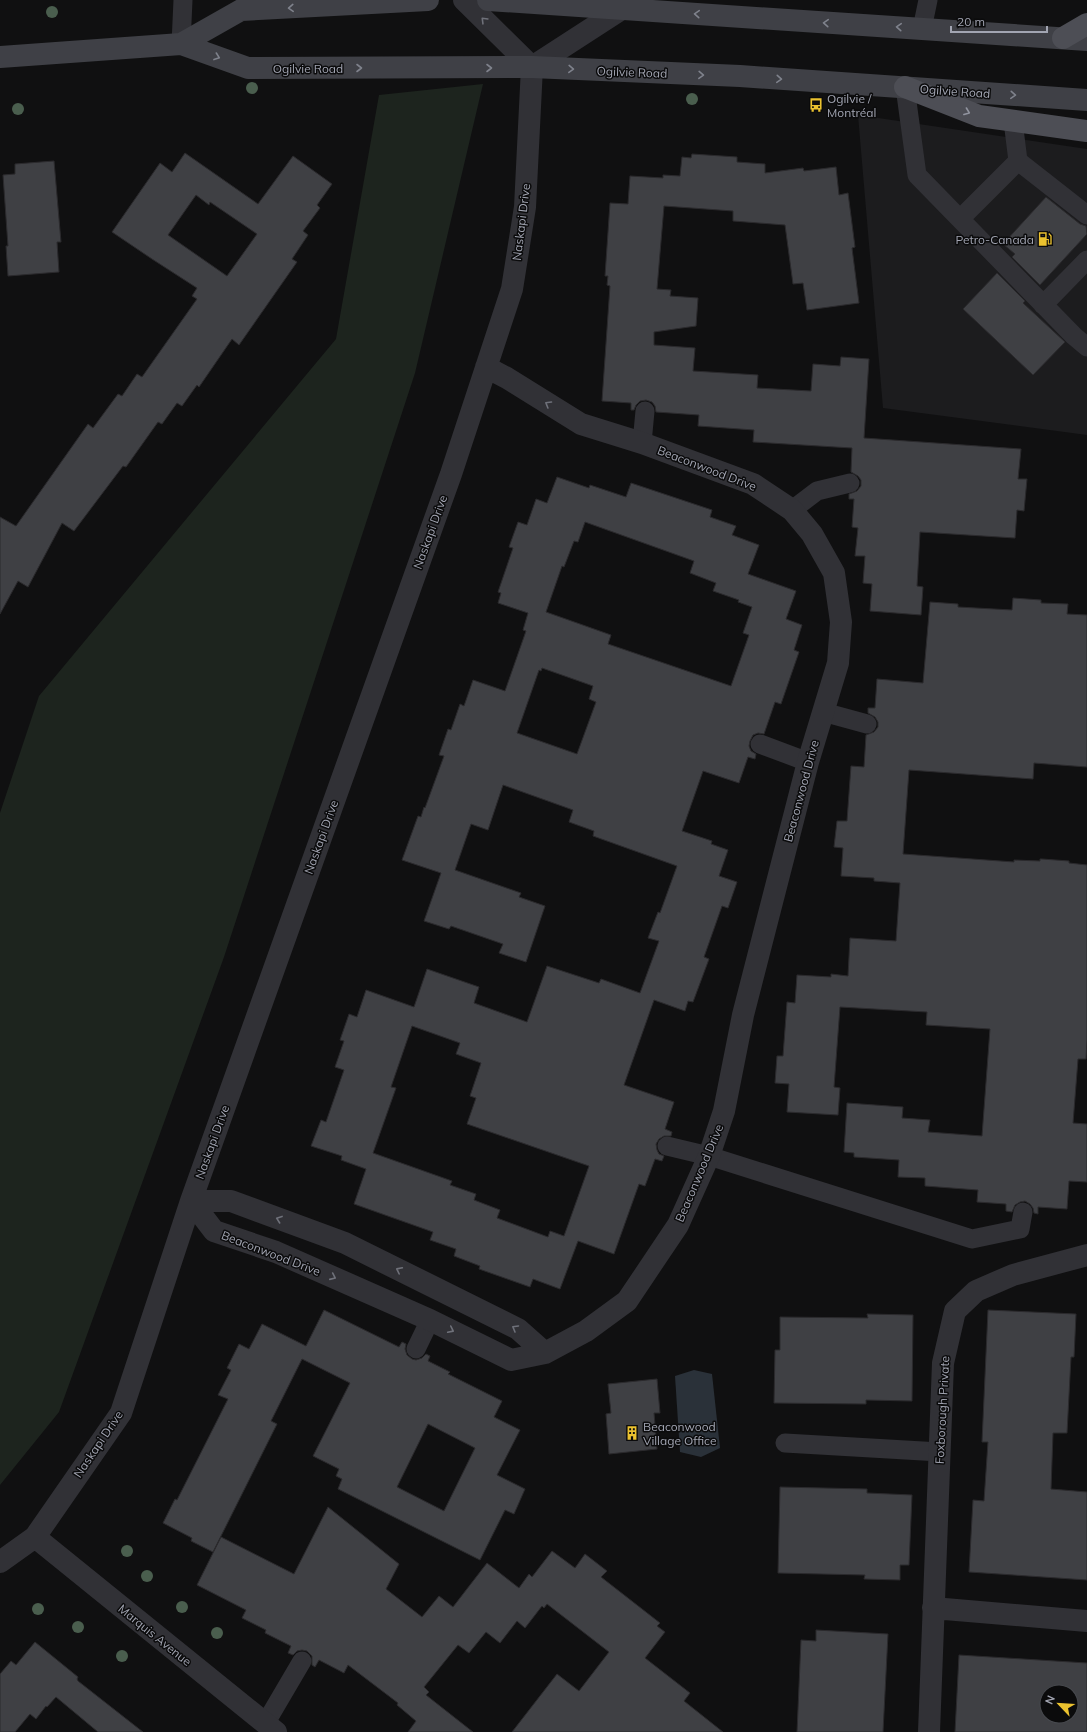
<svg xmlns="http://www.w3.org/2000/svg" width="1087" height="1732" viewBox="0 0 1087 1732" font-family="Mulish,sans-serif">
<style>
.built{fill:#1c1c1e}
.green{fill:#1d241e}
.water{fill:#2a3139}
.building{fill:#3f4044;stroke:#2b2a2d;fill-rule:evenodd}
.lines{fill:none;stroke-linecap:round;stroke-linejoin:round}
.lane{stroke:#313136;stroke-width:19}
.street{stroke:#313136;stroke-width:22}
.secondary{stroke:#3f4046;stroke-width:22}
.primary{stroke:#4d4e55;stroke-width:22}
.tree{fill:#4a5e4e}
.oneway{stroke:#7f828c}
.oneway2{stroke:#6f717a}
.oneway3{stroke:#91949f}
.labels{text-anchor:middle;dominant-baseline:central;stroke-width:3;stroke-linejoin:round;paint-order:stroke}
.street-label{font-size:12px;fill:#a2a5b2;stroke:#0b0b0c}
.poi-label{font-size:12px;fill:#a2a5b2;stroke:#0b0b0c;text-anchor:start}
</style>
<rect width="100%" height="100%" fill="#101011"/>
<path class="built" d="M 858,115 L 1087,149 L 1087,435 L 883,408 Z"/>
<path class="green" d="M 483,84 L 415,373 L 224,957 L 59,1412 L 0,1485 L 0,813 L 39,696 L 336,339 L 379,95 Z"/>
<path class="water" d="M 694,1370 L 712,1374 L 720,1448 L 701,1457 L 680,1452 L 675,1376 Z"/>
<path class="building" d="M 185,153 L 258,204 L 293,156 L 332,184 L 317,205 L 320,208 L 303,231 L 308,235 L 292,259 L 297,262 L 239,345 L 232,339 L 199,387 L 197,385 L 182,406 L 177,403 L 162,424 L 158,422 L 126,467 L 123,466 L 74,531 L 62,523 L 28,587 L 18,581 L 0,614 L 0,517 L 16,526 L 88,424 L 93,428 L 118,394 L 122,396 L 137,374 L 142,377 L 197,299 L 192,296 L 197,288 L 152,259 L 112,232 L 160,163 L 172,172 ZM 196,195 L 209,205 L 210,202 L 257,234 L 227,276 L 168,235 Z
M 692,154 L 737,157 L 737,162 L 765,164 L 765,173 L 803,168 L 804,171 L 836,167 L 839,195 L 848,193 L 855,247 L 852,248 L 859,303 L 807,310 L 803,283 L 793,284 L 785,225 L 733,221 L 733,211 L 664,206 L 657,289 L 671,290 L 670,296 L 698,298 L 696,326 L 654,332 L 654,345 L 695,348 L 693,371 L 758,375 L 757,388 L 811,391 L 813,364 L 840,366 L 841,357 L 869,359 L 864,438 L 1021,449 L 1018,479 L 1027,479 L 1024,511 L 1017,510 L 1015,538 L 920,532 L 917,586 L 923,587 L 921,615 L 870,611 L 872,584 L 863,583 L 865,556 L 855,556 L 858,528 L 852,527 L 854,499 L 849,499 L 849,494 L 857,491 L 861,486 L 861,480 L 858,476 L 851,472 L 852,448 L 753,442 L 754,430 L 698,426 L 699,415 L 656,412 L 655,406 L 652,402 L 646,400 L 640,401 L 636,405 L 634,410 L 631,410 L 631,403 L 602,401 L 610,286 L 607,285 L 608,276 L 605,276 L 610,203 L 628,204 L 630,176 L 663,178 L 663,175 L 680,176 L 682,157 L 691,158 Z
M 54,161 L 61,242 L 57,242 L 59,272 L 8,276 L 6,246 L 8,246 L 3,175 L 15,174 L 15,164 Z
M 1046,197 L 1080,224 L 1086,226 L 1087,234 L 1040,285 L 1012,257 L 1015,254 L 1003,244 Z
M 997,273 L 1025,301 L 1023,303 L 1065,342 L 1033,375 L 963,309 Z
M 557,477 L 589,488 L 590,485 L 626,497 L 631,483 L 712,510 L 710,517 L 736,526 L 732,535 L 759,545 L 748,574 L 796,591 L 786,619 L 802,625 L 794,650 L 799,652 L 781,704 L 775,702 L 764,734 L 758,733 L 753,735 L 750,741 L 749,746 L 751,751 L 756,754 L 755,759 L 748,757 L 739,783 L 703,771 L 682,831 L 712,841 L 711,844 L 728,850 L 719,876 L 737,882 L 728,908 L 722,906 L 704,957 L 709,959 L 693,1002 L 688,1001 L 685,1011 L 654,1000 L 624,1085 L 674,1102 L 665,1129 L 672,1132 L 671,1136 L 664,1136 L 659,1139 L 656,1144 L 657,1150 L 659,1154 L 664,1156 L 662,1161 L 655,1159 L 645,1186 L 639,1184 L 614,1254 L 578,1241 L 560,1289 L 533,1279 L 530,1287 L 479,1269 L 480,1266 L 454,1256 L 456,1249 L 430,1240 L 433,1232 L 354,1204 L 366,1169 L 341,1160 L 342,1156 L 311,1146 L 321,1120 L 326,1122 L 344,1070 L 335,1067 L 344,1041 L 340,1040 L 349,1014 L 357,1017 L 366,990 L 414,1007 L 427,969 L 479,987 L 474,1003 L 527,1022 L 547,966 L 599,983 L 601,979 L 640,993 L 659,941 L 648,938 L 658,912 L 660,913 L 677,866 L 593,836 L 594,831 L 569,822 L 573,810 L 503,785 L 488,830 L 471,824 L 455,870 L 521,893 L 519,897 L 545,906 L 526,962 L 499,953 L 503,944 L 451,926 L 449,929 L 424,921 L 441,873 L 402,860 L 418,816 L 421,817 L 424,807 L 425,808 L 444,756 L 439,755 L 448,729 L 451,730 L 460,704 L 464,706 L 473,680 L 505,691 L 526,631 L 523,630 L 528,613 L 498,603 L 501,593 L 498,592 L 513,548 L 509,547 L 518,522 L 527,525 L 536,499 L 547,503 ZM 585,522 L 694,561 L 690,573 L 716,583 L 713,591 L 739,600 L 738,602 L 752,607 L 743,633 L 749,635 L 731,686 L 608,644 L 611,635 L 546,612 L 562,566 L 564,567 L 574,541 L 578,542 ZM 542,668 L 593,686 L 589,699 L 596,702 L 577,754 L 517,733 L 539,670 L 541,671 ZM 412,1026 L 460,1043 L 456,1054 L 481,1063 L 470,1096 L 476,1098 L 467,1124 L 589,1166 L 564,1236 L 550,1231 L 548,1237 L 497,1218 L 500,1210 L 474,1200 L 476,1194 L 450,1185 L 452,1181 L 373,1153 L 396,1088 L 391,1087 Z
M 1013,598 L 1041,600 L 1041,603 L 1068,604 L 1067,614 L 1087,615 L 1087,767 L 1034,763 L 1033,779 L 909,770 L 903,854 L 1014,862 L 1014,860 L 1040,861 L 1040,859 L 1042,859 L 1069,861 L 1069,863 L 1087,865 L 1087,1040 L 1086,1059 L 1078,1059 L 1073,1123 L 1087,1124 L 1087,1182 L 1069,1181 L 1067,1209 L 1038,1207 L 1038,1214 L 1034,1213 L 1033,1208 L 1030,1204 L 1025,1201 L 1020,1202 L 1015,1205 L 1012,1212 L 1006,1211 L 1006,1204 L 977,1202 L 978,1190 L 925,1186 L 925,1178 L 898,1177 L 899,1160 L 854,1157 L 854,1153 L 844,1152 L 847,1103 L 903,1107 L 902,1118 L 930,1120 L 928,1132 L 982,1136 L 990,1029 L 926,1025 L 927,1012 L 840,1007 L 834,1087 L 840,1088 L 838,1115 L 787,1112 L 789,1084 L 775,1083 L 777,1056 L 783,1056 L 787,1002 L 795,1003 L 797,975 L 831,977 L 831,974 L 848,976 L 850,938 L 896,941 L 900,883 L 874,881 L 874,878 L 841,876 L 843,848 L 834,847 L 837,821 L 847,821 L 851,766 L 864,767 L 866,735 L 874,732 L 878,727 L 878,722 L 875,717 L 868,713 L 868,708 L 875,708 L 877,679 L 923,683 L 930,602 L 958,604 L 958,607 L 1012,610 Z
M 324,1310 L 399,1347 L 402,1342 L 406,1344 L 405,1349 L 407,1355 L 412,1359 L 416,1360 L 422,1358 L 426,1354 L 430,1356 L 428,1361 L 450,1372 L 448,1374 L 502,1401 L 494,1417 L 520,1430 L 497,1475 L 525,1489 L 514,1514 L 505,1510 L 480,1560 L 338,1489 L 342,1479 L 336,1476 L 339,1469 L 313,1456 L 350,1383 L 302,1359 L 271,1421 L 277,1424 L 213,1552 L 191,1541 L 192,1538 L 163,1523 L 175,1499 L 177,1500 L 228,1399 L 218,1395 L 231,1370 L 227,1368 L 239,1344 L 249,1349 L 262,1324 L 306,1346 ZM 428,1424 L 475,1448 L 444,1511 L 397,1487 Z
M 988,1310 L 1076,1314 L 1074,1357 L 1071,1357 L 1067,1433 L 1053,1433 L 1051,1489 L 1087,1492 L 1087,1580 L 969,1572 L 973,1500 L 984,1501 L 988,1442 L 982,1442 Z
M 867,1314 L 913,1315 L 912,1401 L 866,1400 L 866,1404 L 774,1403 L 775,1350 L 780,1350 L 780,1317 L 868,1318 Z
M 657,1379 L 660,1413 L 654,1413 L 657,1449 L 609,1454 L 606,1414 L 611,1413 L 608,1384 Z
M 780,1487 L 867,1489 L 867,1493 L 912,1495 L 909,1565 L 900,1565 L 900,1580 L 864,1579 L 865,1575 L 778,1573 Z
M 328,1507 L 399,1564 L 386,1589 L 422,1617 L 439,1596 L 453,1607 L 487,1563 L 519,1588 L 529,1574 L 532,1577 L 552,1551 L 575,1568 L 585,1554 L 607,1571 L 601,1577 L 660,1623 L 657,1626 L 665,1632 L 645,1658 L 690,1693 L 684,1701 L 723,1732 L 512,1732 L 557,1674 L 579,1691 L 609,1652 L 547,1604 L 544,1608 L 542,1606 L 525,1628 L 517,1621 L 500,1643 L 486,1632 L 469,1653 L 458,1645 L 424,1687 L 429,1692 L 426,1695 L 473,1732 L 408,1732 L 416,1721 L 397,1705 L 398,1703 L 348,1665 L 344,1673 L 319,1660 L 315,1667 L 312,1665 L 312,1656 L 307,1651 L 302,1650 L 297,1651 L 293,1655 L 288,1653 L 291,1646 L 265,1633 L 266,1630 L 242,1618 L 246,1610 L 197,1585 L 221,1537 L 294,1574 Z
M 816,1630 L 888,1634 L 883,1732 L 797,1732 L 801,1640 L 816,1641 Z
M 35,1642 L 78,1677 L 77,1679 L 78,1681 L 143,1732 L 98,1732 L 56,1697 L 47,1707 L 46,1706 L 36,1719 L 30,1714 L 15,1732 L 0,1732 L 0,1674 L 11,1661 L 16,1665 Z
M 959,1655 L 1087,1663 L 1087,1732 L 955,1732 ZM 1047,1692 L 1071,1692 L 1071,1716 L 1047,1716 Z"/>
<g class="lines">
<path class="lane" d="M 922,29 L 928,0
M 181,44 L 183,0
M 905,87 L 917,175 L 1074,336 L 1087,347
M 1013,121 L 1018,161 L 1087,215
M 960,219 L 1018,161
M 1043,305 L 1087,260
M 642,443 L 645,411
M 792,510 L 817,491 L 850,483
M 823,712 L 867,724
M 760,744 L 808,762
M 667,1146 L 709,1156 L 972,1239 L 1020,1229 L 1023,1212
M 416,1349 L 430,1320
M 785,1443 L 940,1452
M 265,1724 L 302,1661"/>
<path class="street" d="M 532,67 L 620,10
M 191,1201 L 214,1231 L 276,1252 L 430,1320 L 511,1360 L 545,1353 L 586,1331 L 627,1301 L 678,1225 L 709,1156 L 724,1111 L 743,1015 L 808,762 L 838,663 L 841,622 L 834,573 L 812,534 L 792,510 L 753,484 L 642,443 L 581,424 L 507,378 L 486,367
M 191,1201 L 231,1201 L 345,1243 L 518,1329 L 545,1353
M 35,1537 L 276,1732
M 0,1562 L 35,1537 L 121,1413 L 191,1201 L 451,474 L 512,289 L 525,207 L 532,67 L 464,0
M 933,1608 L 1087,1621
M 929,1732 L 943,1363 L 955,1311 L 976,1291 L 1013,1275 L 1087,1255"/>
<path class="secondary" d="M 488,0 L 1087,40
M 181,44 L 241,10 L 428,0
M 0,57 L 181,44 L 248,68 L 532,67 L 740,76 L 1087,100"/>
<path class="primary" d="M 1063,38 L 1087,24
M 905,87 L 979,116 L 1087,131"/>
</g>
<g class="tree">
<circle cx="52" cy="12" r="6"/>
<circle cx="252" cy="88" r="6"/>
<circle cx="692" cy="99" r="6"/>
<circle cx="18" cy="109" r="6"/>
<circle cx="127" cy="1551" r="6"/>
<circle cx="147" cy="1576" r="6"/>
<circle cx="182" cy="1607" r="6"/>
<circle cx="38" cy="1609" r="6"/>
<circle cx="78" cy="1627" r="6"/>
<circle cx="217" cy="1633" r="6"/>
<circle cx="122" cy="1656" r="6"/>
</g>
<defs><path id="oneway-chevron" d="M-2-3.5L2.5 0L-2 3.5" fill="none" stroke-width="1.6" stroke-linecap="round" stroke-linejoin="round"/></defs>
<g class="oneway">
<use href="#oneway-chevron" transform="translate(291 8) rotate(177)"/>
<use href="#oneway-chevron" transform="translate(697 14) rotate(-176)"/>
<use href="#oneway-chevron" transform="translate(826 23) rotate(-176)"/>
<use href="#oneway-chevron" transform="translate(899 27) rotate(-176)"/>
<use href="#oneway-chevron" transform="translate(217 57) rotate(20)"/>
<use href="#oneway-chevron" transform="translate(359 68)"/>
<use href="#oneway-chevron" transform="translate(489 68)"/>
<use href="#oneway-chevron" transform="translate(571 69) rotate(2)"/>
<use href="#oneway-chevron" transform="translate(701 75) rotate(2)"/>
<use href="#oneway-chevron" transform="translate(779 79) rotate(4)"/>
<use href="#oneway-chevron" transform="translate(1013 95) rotate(4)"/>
</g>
<g class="oneway2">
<use href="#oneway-chevron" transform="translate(484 20) rotate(-135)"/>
<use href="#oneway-chevron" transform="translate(548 404) rotate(-149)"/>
<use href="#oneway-chevron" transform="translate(279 1219) rotate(-160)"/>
<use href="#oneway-chevron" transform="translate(399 1270) rotate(-153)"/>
<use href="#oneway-chevron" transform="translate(333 1277) rotate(24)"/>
<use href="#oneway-chevron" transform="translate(515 1328) rotate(-150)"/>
<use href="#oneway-chevron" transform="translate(451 1330) rotate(26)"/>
</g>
<use class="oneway3" href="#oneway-chevron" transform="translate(967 112) rotate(21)"/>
<defs>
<symbol id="bus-bare" viewBox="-9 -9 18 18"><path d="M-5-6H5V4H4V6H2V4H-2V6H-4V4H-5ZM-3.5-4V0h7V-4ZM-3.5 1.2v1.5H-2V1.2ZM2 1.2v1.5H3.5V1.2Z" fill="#ebc22f" stroke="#0b0b0c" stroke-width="2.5" paint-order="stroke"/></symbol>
<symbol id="fuel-bare" viewBox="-9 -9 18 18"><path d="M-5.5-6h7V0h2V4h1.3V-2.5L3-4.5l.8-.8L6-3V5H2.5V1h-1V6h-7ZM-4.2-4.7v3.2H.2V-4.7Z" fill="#ebc22f" stroke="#0b0b0c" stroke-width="2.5" paint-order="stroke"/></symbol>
<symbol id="building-bare" viewBox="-9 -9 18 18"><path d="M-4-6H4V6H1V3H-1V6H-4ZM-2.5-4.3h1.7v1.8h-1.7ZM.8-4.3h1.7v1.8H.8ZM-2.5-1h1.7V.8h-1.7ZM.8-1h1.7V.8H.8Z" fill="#ebc22f" stroke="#0b0b0c" stroke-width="2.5" paint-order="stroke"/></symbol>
</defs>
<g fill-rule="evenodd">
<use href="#bus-bare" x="806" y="95" width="20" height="20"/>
<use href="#fuel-bare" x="1035" y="229" width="20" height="20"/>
<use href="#building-bare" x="622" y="1423" width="20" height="20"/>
</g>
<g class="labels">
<g class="street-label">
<text x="308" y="68">Ogilvie Road</text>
<text transform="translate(632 72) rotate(2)">Ogilvie Road</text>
<text transform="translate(955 91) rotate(4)">Ogilvie Road</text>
<text transform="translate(521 222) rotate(-83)">Naskapi Drive</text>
<text transform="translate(707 468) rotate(21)">Beaconwood Drive</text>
<text transform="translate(430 532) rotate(-70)">Naskapi Drive</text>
<text transform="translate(801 791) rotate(-75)">Beaconwood Drive</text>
<text transform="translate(321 837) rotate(-70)">Naskapi Drive</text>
<text transform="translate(212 1142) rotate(-70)">Naskapi Drive</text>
<text transform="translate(699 1173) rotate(-67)">Beaconwood Drive</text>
<text transform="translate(271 1253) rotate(21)">Beaconwood Drive</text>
<text transform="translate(942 1410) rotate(-87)">Foxborough Private</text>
<text transform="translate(98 1444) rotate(-56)">Naskapi Drive</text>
<text transform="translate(155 1635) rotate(39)">Marquis Avenue</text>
</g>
<g class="poi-label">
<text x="827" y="98">Ogilvie /<tspan x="827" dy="14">Montréal</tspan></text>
<text x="1034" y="239" text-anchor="end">Petro-Canada</text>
<text x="643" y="1426">Beaconwood<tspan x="643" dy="14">Village Office</tspan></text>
</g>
</g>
<g transform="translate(1059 1704) rotate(295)"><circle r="19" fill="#0b0b0c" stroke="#47494e"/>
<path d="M0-3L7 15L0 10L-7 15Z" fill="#ebc22f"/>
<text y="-6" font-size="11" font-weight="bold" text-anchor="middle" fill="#a2a5b2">N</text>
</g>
<path d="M951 26v6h96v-6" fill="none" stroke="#a2a5b2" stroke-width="2"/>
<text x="957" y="26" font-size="12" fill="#a2a5b2" stroke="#0b0b0c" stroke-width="3" paint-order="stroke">20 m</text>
</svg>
